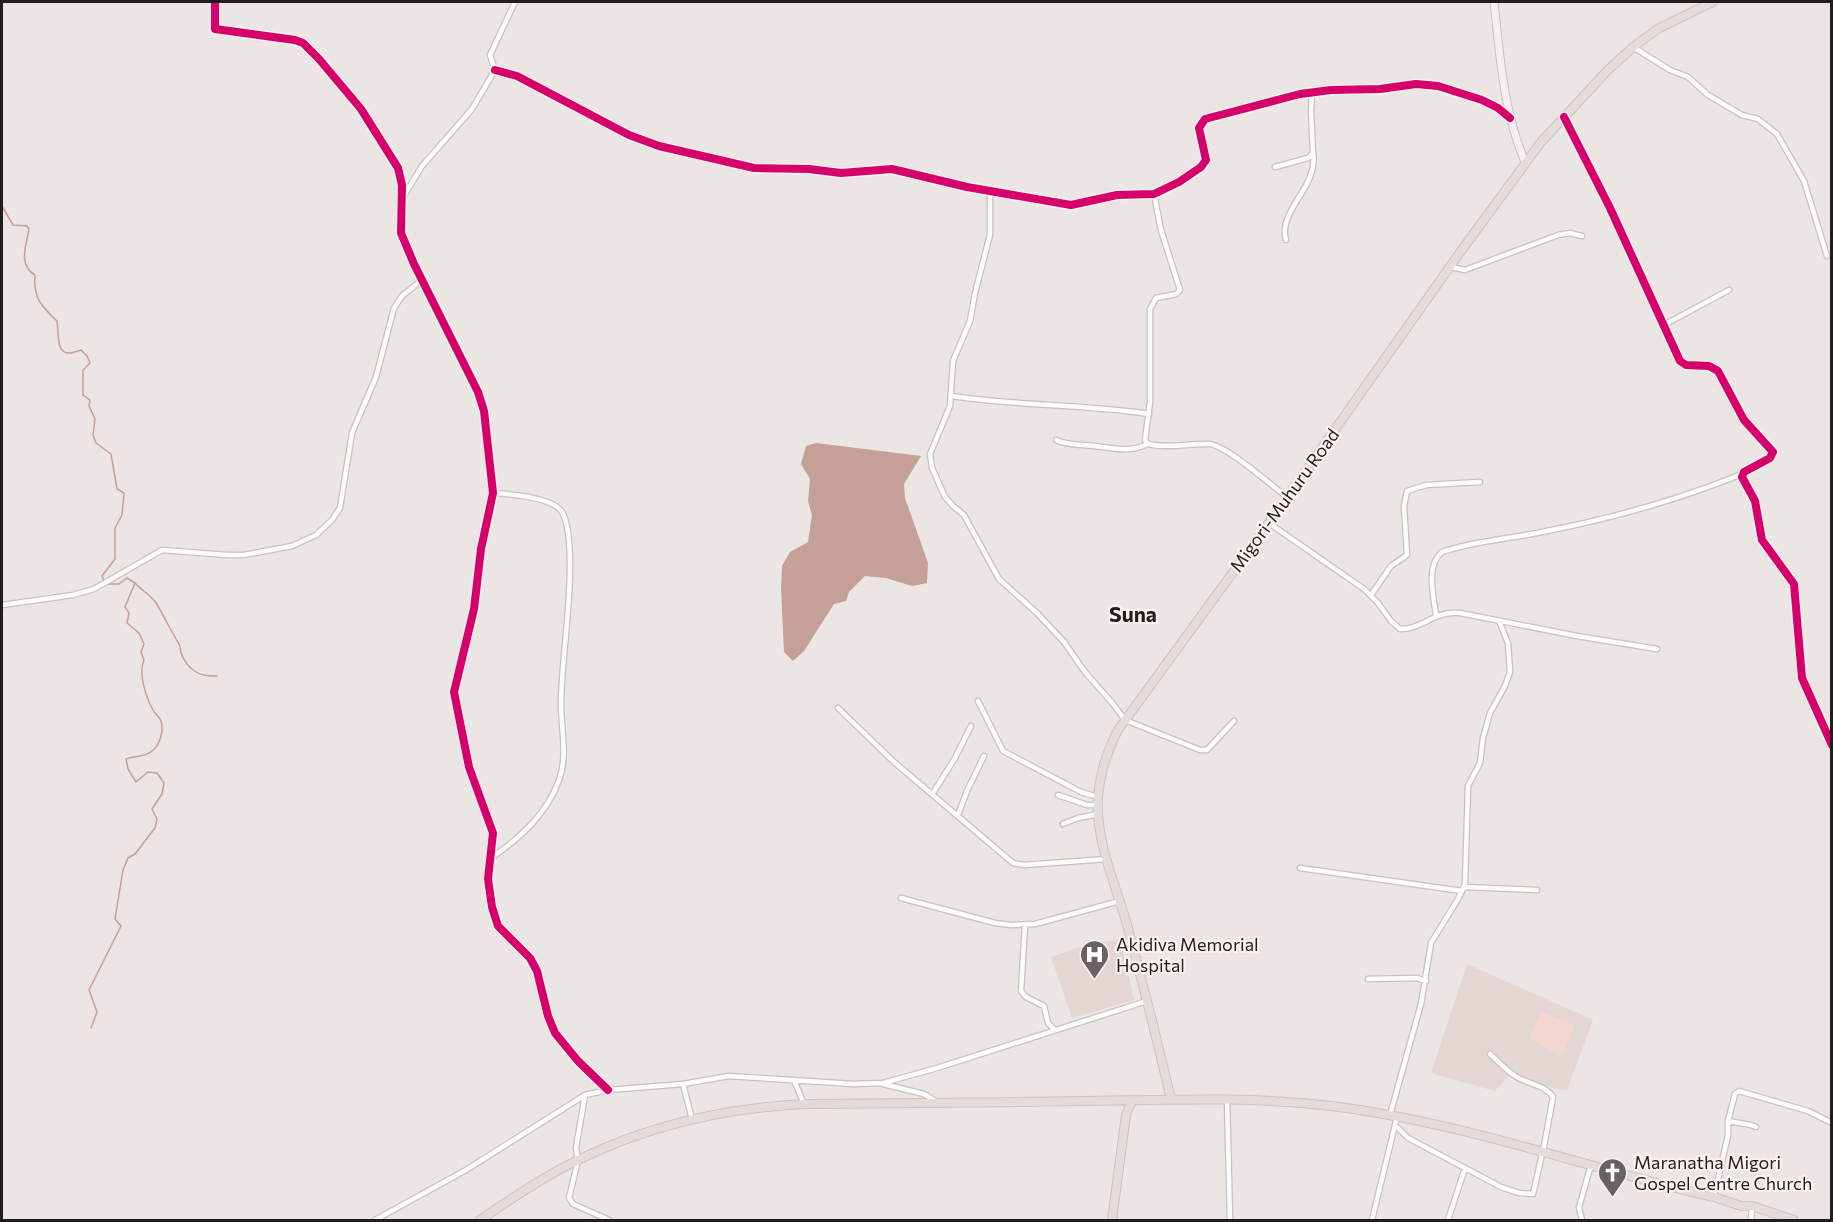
<svg xmlns="http://www.w3.org/2000/svg" width="1833" height="1222" viewBox="0 0 1833 1222" font-family="Commissioner,sans-serif">
<style>
.built{fill:#e3d6d3}
.green{fill:#f3d6cf}
.water{fill:#c4a096}
.lines{fill:none;stroke-linecap:round;stroke-linejoin:round}
.stream{stroke:#c4a096;stroke-width:1.5}
.minor-casing{stroke:#c7c2c1;stroke-width:7}
.secondary-casing{stroke:#c7c2c1;stroke-width:9}
.trunk-casing{stroke:#c7c4c4;stroke-width:10}
.minor{stroke:#fcfbfb;stroke-width:4.5}
.secondary{stroke:#f4efee;stroke-width:7}
.trunk{stroke:#e5dcd9;stroke-width:8}
.cycleway-casing{stroke:#fbf1ee;stroke-width:11}
.cycleway{stroke:#d6006c;stroke-width:8}
.labels{text-anchor:middle;dominant-baseline:central;stroke-width:4.5;stroke-linejoin:round;paint-order:stroke}
.street-label{font-size:18px;fill:#211d1c;stroke:#fbf1ee}
.poi-label{font-size:18px;fill:#211d1c;stroke:#fbf1ee;text-anchor:start}
.quarter-label{font-size:21px;font-weight:bold;fill:#211d1c;stroke:#fbf1ee}
</style>
<rect width="100%" height="100%" fill="#ebe5e4"/>
<path class="built" d="M 1120,939 L 1134,1000 L 1072,1018 L 1051,957 L 1080,947 Z
M 1467,964 L 1593,1020 L 1567,1090 L 1552,1088 L 1513,1072 L 1495,1091 L 1431,1073 Z"/>
<path class="green" d="M 1542,1012 L 1575,1025 L 1561,1058 L 1529,1037 Z"/>
<path class="water" d="M 816,443 L 921,456 L 904,484 L 905,498 L 928,563 L 927,583 L 912,586 L 886,578 L 865,576 L 849,592 L 846,601 L 834,604 L 804,651 L 793,661 L 784,652 L 781,588 L 782,566 L 790,552 L 808,542 L 812,515 L 808,501 L 810,479 L 801,464 L 806,446 Z"/>
<g class="lines">
<path class="stream" d="M 2,206 L 13,225 L 27,226 L 29,229 C 26,246 18,265 35,275 C 33,298 42,307 57,321 C 59,331 55,355 71,353 C 75,352 78,351 81,350 L 87,356 L 90,363 L 83,370 L 83,395 L 90,400 L 89,406 L 95,419 L 93,435 L 96,443 L 111,454 L 117,489 L 124,493 L 122,515 L 115,528 L 115,559 L 102,576 L 104,580
M 135,583 C 142,591 150,594 156,603 C 164,616 171,631 179,644 C 181,648 180,649 181,653 C 188,671 200,677 217,676
M 91,1028 L 97,1012 L 89,990 L 121,926 L 115,919 L 123,870 L 128,858 L 135,854 L 155,828 L 157,819 L 152,809 L 162,794 L 164,783 L 157,773 L 148,772 L 136,782 L 128,769 L 126,759 C 134,756 146,757 152,751 C 160,745 164,731 161,721 C 160,717 155,714 153,710 C 146,697 138,674 144,660 L 141,652 L 144,644 L 139,633 L 127,623 L 129,613 L 125,607 L 135,583 L 127,578 L 119,584 L 107,584"/>
<defs>
<path id="minor" d="M 215,2 L 215,29 L 295,40 L 303,43 L 319,59 L 361,109 L 398,168 L 402,185 L 401,233 L 414,264 L 478,392 L 484,411 L 493,493 L 481,549 L 474,609 L 454,692 L 469,767 L 493,833 L 488,879 L 492,907 L 498,926 L 530,958 L 537,971 L 548,1016 L 555,1033 L 578,1061 L 608,1090
M 1633,47 L 1670,70 L 1688,77 L 1708,95 L 1742,115 L 1758,119 L 1777,134 L 1804,181 L 1827,256
M 495,70 L 517,76 L 629,135 L 659,146 L 754,168 L 809,169 L 841,173 L 892,169 L 967,187 L 1071,205 L 1117,195 L 1154,194 L 1179,182 L 1201,167 L 1206,160 L 1199,128 L 1205,119 L 1300,94 L 1331,90 L 1380,89 L 1416,84 L 1438,86 L 1482,100 L 1498,108 L 1510,118
M 495,70 L 490,55 L 515,2
M 1564,117 L 1610,208 L 1680,361 L 1686,365 L 1709,366 L 1718,371 L 1744,420 L 1773,452 L 1770,458 L 1744,472 L 1742,477 L 1755,501 L 1762,540 L 1794,584 L 1802,678 L 1832,745
M 1275,167 L 1308,158 L 1313,153 L 1311,111 L 1312,92
M 990,190 L 990,235 L 975,293 L 970,321 L 953,361 L 950,406 L 930,454 L 932,468 L 945,497 L 953,506 L 964,515 L 999,579 L 1037,613 L 1064,642 L 1085,672 L 1114,705 L 1125,720 L 1200,750 L 1207,750 L 1234,721
M 1154,194 L 1161,230 L 1180,290 L 1176,294 L 1156,298 L 1150,309 L 1150,402 L 1145,440 L 1148,444 C 1168,449 1190,443 1209,444 C 1226,445 1271,485 1287,497
M 402,199 L 422,166 L 472,109 L 495,70
M 1286,240 C 1277,211 1319,187 1313,153
M 1450,267 L 1465,270 L 1558,235 L 1570,233 L 1582,236
M 1662,326 L 1729,290
M 952,396 C 1017,406 1083,404 1149,414
M 1056,440 C 1069,446 1081,444 1094,446 C 1112,448 1131,453 1147,444
M 1269,523 L 1364,589 L 1378,603 L 1391,621 L 1400,629 C 1424,629 1432,611 1460,613 L 1577,636 L 1657,649
M 1371,595 L 1391,566 L 1407,555 L 1404,506 L 1407,491 L 1426,485 L 1480,482
M 2,605 L 73,595 L 94,589 L 162,550 L 227,555 L 244,555 L 292,546 L 316,535 L 332,520 L 340,508 L 352,433 L 376,377 L 394,308 L 402,296 L 422,280
M 1436,616 C 1434,597 1425,566 1442,552 C 1474,541 1509,539 1542,532 C 1609,519 1678,500 1742,474
M 978,701 L 1003,751 L 1081,792 L 1098,797
M 838,708 L 894,762 L 1013,863 L 1024,865 L 1107,859
M 933,793 L 955,758 L 971,726
M 1058,795 L 1087,805 L 1098,805
M 958,815 L 967,791 L 984,756
M 1063,824 L 1078,818 L 1098,814
M 491,858 C 520,838 547,814 559,780 C 568,756 561,729 561,703 C 562,658 570,612 570,566 C 570,553 569,524 562,512 C 553,497 510,494 493,493
M 1300,868 L 1462,891
M 1464,887 L 1537,890
M 901,898 L 995,923 L 1011,925 L 1035,924 L 1120,901
M 1025,925 L 1021,991 L 1026,997 L 1044,1006 L 1048,1023 L 1055,1030
M 1368,979 L 1417,978 L 1426,981
M 794,1080 L 804,1104
M 683,1084 L 729,1076 L 853,1084 L 883,1083 L 937,1068 L 1147,1001
M 883,1084 L 924,1094 L 937,1102
M 585,1095 L 576,1148 L 578,1160 L 569,1198 L 573,1204 L 609,1220
M 1227,1099 L 1230,1220
M 1390,1115 L 1421,1004 L 1431,943 L 1458,899 L 1465,884 L 1468,786 L 1480,763 L 1483,738 L 1490,713 L 1505,686 L 1510,672 L 1508,643 L 1499,621
M 1397,1116 L 1395,1125 L 1408,1138 L 1501,1187 L 1519,1193 L 1533,1194 L 1545,1141 L 1553,1097 C 1544,1084 1527,1084 1515,1076 C 1506,1070 1498,1061 1490,1054
M 1728,1121 L 1735,1094 L 1739,1091 L 1808,1111 L 1832,1123
M 1714,1197 L 1728,1135 L 1728,1121 L 1751,1125 L 1756,1127
M 375,1220 L 466,1170 L 585,1095 L 608,1090 L 683,1084 L 692,1119
M 1372,1220 L 1395,1125
M 1448,1220 L 1465,1168
M 1582,1220 L 1579,1207 L 1591,1165
M 1751,1220 L 1752,1206"/>
<path id="secondary" d="M 1494,2 C 1500,56 1503,110 1525,162"/>
<path id="trunk" d="M 1171,1099 C 1157,1040 1142,980 1126,921 C 1116,887 1100,850 1098,814 C 1096,785 1105,756 1118,730 L 1269,523 L 1461,251 L 1541,142 L 1608,70 L 1633,47 L 1659,28 L 1713,2
M 480,1220 C 511,1199 543,1177 578,1160 C 649,1125 725,1108 804,1104 C 897,1103 989,1103 1082,1101 C 1165,1100 1249,1096 1331,1106 C 1462,1122 1586,1168 1714,1197 L 1741,1206 L 1752,1206 L 1794,1220
M 1112,1220 L 1126,1115 L 1132,1100"/>
</defs>
<use href="#minor" class="minor-casing"/>
<use href="#secondary" class="secondary-casing"/>
<use href="#trunk" class="trunk-casing"/>
<use href="#minor" class="minor"/>
<use href="#secondary" class="secondary"/>
<use href="#trunk" class="trunk"/>
<defs>
<path id="cycleway" d="M 215,2 L 215,29 L 295,40 L 303,43 L 319,59 L 361,109 L 398,168 L 402,185 L 401,233 L 414,264 L 478,392 L 484,411 L 493,493 L 481,549 L 474,609 L 454,692 L 469,767 L 493,833 L 488,879 L 492,907 L 498,926 L 530,958 L 537,971 L 548,1016 L 555,1033 L 578,1061 L 608,1090
M 495,70 L 517,76 L 629,135 L 659,146 L 754,168 L 809,169 L 841,173 L 892,169 L 967,187 L 1071,205 L 1117,195 L 1154,194 L 1179,182 L 1201,167 L 1206,160 L 1199,128 L 1205,119 L 1300,94 L 1331,90 L 1380,89 L 1416,84 L 1438,86 L 1482,100 L 1498,108 L 1510,118
M 1564,117 L 1610,208 L 1680,361 L 1686,365 L 1709,366 L 1718,371 L 1744,420 L 1773,452 L 1770,458 L 1744,472 L 1742,477 L 1755,501 L 1762,540 L 1794,584 L 1802,678 L 1832,745"/>
</defs>
<use href="#cycleway" class="cycleway-casing"/>
<use href="#cycleway" class="cycleway"/>
</g>
<defs>
<symbol id="hospital-pin" viewBox="-11 -11 22 30"><path d="M0 17L-7.5 6A9.5 9.5 0 1 1 7.5 6Z" fill="#686362" stroke="#fbf1ee"/><path d="M-5-5h3v3.5h4V-5h3V5h-3V1.5h-4V5h-3Z" fill="#fff"/></symbol>
<symbol id="church-pin" viewBox="-11 -11 22 30"><path d="M0 17L-7.5 6A9.5 9.5 0 1 1 7.5 6Z" fill="#686362" stroke="#fbf1ee"/><path d="M-1.2-6h2.4v3.5h3.3v2.4h-3.3V6h-2.4V-.1h-3.3v-2.4h3.3Z" fill="#fff"/></symbol>
</defs>
<g fill-rule="evenodd">
<use href="#hospital-pin" x="1078" y="938" width="33" height="45"/>
<use href="#church-pin" x="1596" y="1156" width="33" height="45"/>
</g>
<g class="labels">
<g class="street-label">
<text transform="translate(1284 500) rotate(-54)">Migori-Muhuru Road</text>
</g>
<g class="poi-label">
<text x="1116" y="944">Akidiva Memorial<tspan x="1116" dy="21">Hospital</tspan></text>
<text x="1634" y="1162">Maranatha Migori<tspan x="1634" dy="21">Gospel Centre Church</tspan></text>
</g>
<g class="quarter-label">
<text x="1133" y="613">Suna</text>
</g>
</g>
<rect width="1833" height="1222" fill="none" stroke="#211d1c" stroke-width="6"/>
</svg>
